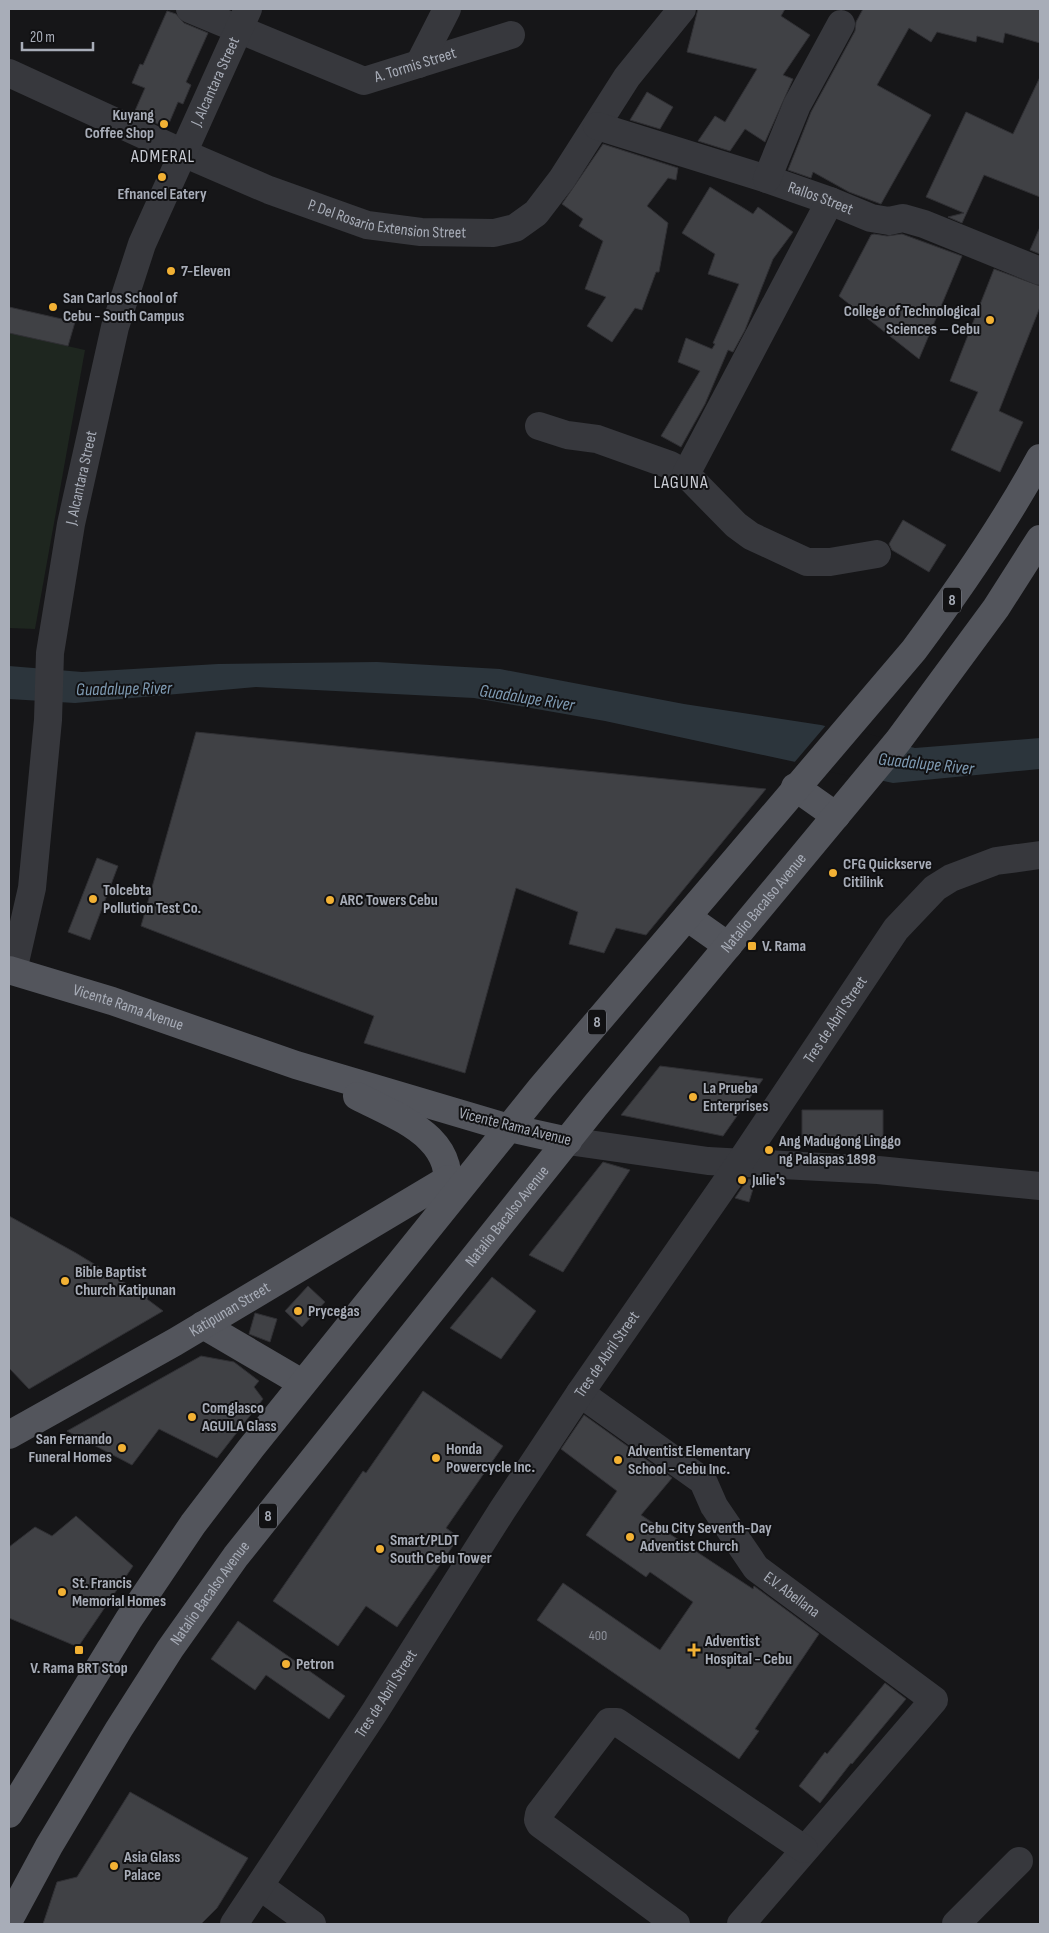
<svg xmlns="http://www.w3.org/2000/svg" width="1049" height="1933" viewBox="0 0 1049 1933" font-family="'Sofia Sans Condensed',sans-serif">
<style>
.green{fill:#1e261f}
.water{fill:#2c353c}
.pier{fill:#161618}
.building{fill:#404145;stroke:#303034}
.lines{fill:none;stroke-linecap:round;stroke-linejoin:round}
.minor{stroke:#37383d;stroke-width:28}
.major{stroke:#53555c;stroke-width:28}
.poi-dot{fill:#f2b134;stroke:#111113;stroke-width:2}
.labels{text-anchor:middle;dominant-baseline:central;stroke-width:4;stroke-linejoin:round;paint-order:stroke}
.number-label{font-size:14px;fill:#8e929b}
.shield{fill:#111113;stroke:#7b7e86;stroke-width:1}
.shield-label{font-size:15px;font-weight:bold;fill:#a8adb8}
.street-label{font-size:16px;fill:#a8adb8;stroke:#111113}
.poi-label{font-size:16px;font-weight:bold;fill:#a8adb8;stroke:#111113;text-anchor:start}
.neighbourhood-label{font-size:18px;letter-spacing:1px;fill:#c9ccd4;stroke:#111113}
.water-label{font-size:18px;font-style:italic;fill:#7f9bb3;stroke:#111113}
</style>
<rect width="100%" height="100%" fill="#161618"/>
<path class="green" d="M 9,333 L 85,350 L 35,629 L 9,628 Z"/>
<path class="water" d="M 377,662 L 500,669 L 684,704 L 821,725 L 915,748 L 1040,738 L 1040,769 L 893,783 L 605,721 L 474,698 L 256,687 L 75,703 L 9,699 L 9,666 L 82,672 L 218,664 Z"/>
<path class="pier" d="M 827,724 L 909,744 L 877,782 L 793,764 Z"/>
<path class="building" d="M 698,9 L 785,9 L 781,16 L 810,35 L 783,75 L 793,79 L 765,142 L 745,129 L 730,151 L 698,141 L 715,116 L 725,122 L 757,69 L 687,52 Z
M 863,9 L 1040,9 L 1040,43 L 1005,33 L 1003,43 L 977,36 L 976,42 L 937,32 L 931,42 L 909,28 L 877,85 L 931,115 L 881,204 L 849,192 L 813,172 L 811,178 L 788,170 L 811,112 L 855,31 L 856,22 Z
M 167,11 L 176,14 L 184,23 L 208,33 L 186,82 L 191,85 L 183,104 L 178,102 L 167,128 L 134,113 L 145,88 L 132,83 L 140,64 L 143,65 Z
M 1040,77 L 1040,197 L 984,175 L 962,223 L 948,217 L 964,213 L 926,197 L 966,112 L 1013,134 Z
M 647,92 L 673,107 L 660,129 L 630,120 Z
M 603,144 L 678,168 L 676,180 L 668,178 L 647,206 L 668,223 L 659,272 L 656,272 L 642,310 L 635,308 L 612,342 L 587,326 L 606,297 L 585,289 L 603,241 L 579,226 L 583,219 L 562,204 Z
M 710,187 L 753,214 L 758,207 L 793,232 L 773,259 L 745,330 L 733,352 L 728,350 L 705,404 L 681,447 L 661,436 L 700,371 L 678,362 L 686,338 L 712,349 L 715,344 L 713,343 L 739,284 L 708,274 L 715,254 L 682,233 Z
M 1040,227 L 1040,254 L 1030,250 Z
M 874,234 L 887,236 L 902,234 L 962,256 L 919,359 L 839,296 L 871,235 Z
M 994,269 L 1040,286 L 1040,307 L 999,411 L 1023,422 L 1000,472 L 951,450 L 978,392 L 950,381 Z
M 9,307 L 75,322 L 68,346 L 9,333 Z
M 903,520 L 946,545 L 929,572 L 892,550 L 889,544 Z
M 196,732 L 766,789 L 646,935 L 616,928 L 604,953 L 569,944 L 578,912 L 516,888 L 465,1073 L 364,1043 L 374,1016 L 141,926 Z
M 97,858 L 118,866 L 90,940 L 68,932 Z
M 660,1066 L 763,1079 L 723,1136 L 621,1115 Z
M 802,1110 L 883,1110 L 883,1146 L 802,1146 Z
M 603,1162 L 630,1170 L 563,1272 L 529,1255 Z
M 748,1179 L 756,1179 L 749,1202 L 735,1198 Z
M 9,1216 L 76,1253 L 148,1297 L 147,1299 L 163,1311 L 29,1389 L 9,1368 Z
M 492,1277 L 536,1311 L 501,1359 L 450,1328 Z
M 308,1286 L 325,1302 L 302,1327 L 285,1311 Z
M 255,1313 L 277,1319 L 270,1342 L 249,1334 Z
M 201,1356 L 234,1362 L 259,1381 L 254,1387 L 263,1399 L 217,1458 L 159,1429 L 132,1465 L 67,1431 Z
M 423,1391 L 503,1446 L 446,1528 L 459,1537 L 397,1627 L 366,1606 L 338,1646 L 273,1601 L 363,1471 L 366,1473 Z
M 584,1415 L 672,1478 L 641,1515 L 753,1589 L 754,1586 L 819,1634 L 755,1729 L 759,1731 L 739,1759 L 537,1620 L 563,1583 L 660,1650 L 693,1602 L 650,1572 L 646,1577 L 586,1535 L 617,1491 L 561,1449 Z
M 76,1516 L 133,1566 L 78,1647 L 9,1618 L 9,1547 L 35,1527 L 52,1536 Z
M 238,1621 L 345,1696 L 329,1719 L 266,1675 L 255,1690 L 211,1659 Z
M 885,1683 L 906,1699 L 852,1764 L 851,1763 L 820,1803 L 799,1786 L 825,1752 L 827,1754 Z
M 130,1792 L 248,1858 L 217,1908 L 201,1924 L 43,1924 L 57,1882 L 77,1877 Z"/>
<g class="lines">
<g class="minor">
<path id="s1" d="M 190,9 L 364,81 L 511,35"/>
<path d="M 419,64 L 447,9"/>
<path id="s2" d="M 9,73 L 183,153 L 269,190 L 367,225 L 421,232 L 494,233 L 515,228 L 536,213 L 562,179 L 627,77 L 682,9"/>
<path id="s3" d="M 597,126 L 767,179 L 830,201 L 871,218 L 889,221 L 903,218 L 924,224 L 1040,271"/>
<path d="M 767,179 L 797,105 L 841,24"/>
<path d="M 539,426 L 567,435 L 597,439 L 670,465 L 686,474 L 736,525 L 751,536 L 807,562 L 830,562 L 877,554"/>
<path d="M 686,474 L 830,201"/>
<path id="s4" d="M 13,971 L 32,888 L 48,720 L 50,653 L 71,524 L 115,327 L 142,244 L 248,9"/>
<path d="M 568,1141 L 708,1161 L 878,1170 L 1040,1186"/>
<path id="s5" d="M 580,1393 L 703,1481 L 714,1506 L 756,1568 L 934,1700 L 741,1924"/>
<path d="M 261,1887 L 312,1924"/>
<path id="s6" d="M 234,1924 L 374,1713 L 503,1509 L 580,1393 L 739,1164 L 896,929 L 935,888 L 951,878 L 996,861 L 1040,855"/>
<path d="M 676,1924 L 540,1824 L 538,1820 L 539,1814 L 609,1722 L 617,1722 L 804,1849"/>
<path d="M 956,1924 L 1019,1861"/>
</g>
<g class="major">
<path d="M 795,787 L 836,816"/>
<path d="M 687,917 L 728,946"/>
<path id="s7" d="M 9,970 L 112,1001 L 296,1065 L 509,1128 L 568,1141"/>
<path d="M 357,1096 C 399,1118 461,1138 445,1198"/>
<path d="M 203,1325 L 302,1383"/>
<path id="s8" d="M 9,1435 L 175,1342 L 448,1179"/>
<path d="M 9,1814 L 129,1619 L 193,1524 L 251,1448 L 541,1088 L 914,650 C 960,588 1003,526 1040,458"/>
<path id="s9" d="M 9,1920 L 49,1846 L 119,1729 L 170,1649 L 236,1556 L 595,1106 L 898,741 L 996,608 L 1040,539"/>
</g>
</g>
<g class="poi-dot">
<circle cx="164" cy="124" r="5"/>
<circle cx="162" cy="177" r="5"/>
<circle cx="171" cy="271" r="5"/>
<circle cx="53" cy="307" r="5"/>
<circle cx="990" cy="320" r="5"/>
<circle cx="833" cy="873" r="5"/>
<circle cx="93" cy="899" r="5"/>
<circle cx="330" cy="900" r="5"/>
<rect x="747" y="941" width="10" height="10" rx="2.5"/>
<circle cx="693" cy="1097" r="5"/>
<circle cx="769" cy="1150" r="5"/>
<circle cx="742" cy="1180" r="5"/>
<circle cx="65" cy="1281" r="5"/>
<circle cx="298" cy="1311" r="5"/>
<circle cx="192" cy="1417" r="5"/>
<circle cx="122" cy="1448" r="5"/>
<circle cx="436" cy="1458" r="5"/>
<circle cx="618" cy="1460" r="5"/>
<circle cx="630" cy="1537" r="5"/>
<circle cx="380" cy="1549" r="5"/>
<circle cx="62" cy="1592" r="5"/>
<rect x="74" y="1645" width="10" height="10" rx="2.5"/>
<path d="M691.5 1642.5h5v5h5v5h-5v5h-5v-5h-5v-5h5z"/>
<circle cx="286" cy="1664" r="5"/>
<circle cx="114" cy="1866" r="5"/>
</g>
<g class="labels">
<g class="number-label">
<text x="598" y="1635">400</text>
</g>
<g class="shield">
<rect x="943" y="587.5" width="18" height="25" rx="4"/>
<rect x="588" y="1009.5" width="18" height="25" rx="4"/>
<rect x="259" y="1503.5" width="18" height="25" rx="4"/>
</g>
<g class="shield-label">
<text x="952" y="600">8</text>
<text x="597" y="1022">8</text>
<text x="268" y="1516">8</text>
</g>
<g class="street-label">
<text stroke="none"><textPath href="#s1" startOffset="242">A. Tormis Street</textPath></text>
<text stroke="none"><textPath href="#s4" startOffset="919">J. Alcantara Street</textPath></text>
<text stroke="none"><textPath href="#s3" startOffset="235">Rallos Street</textPath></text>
<text stroke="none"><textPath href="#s2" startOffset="408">P. Del Rosario Extension Street</textPath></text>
<text stroke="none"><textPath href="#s4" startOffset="499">J. Alcantara Street</textPath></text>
<text stroke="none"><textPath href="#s9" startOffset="1269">Natalio Bacalso Avenue</textPath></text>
<text stroke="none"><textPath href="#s7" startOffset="125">Vicente Rama Avenue</textPath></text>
<text stroke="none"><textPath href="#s6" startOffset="1086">Tres de Abril Street</textPath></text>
<text transform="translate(515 1127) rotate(14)">Vicente Rama Avenue</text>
<text stroke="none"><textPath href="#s9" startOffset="864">Natalio Bacalso Avenue</textPath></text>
<text stroke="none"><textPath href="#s8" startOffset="254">Katipunan Street</textPath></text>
<text stroke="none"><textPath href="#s6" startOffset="681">Tres de Abril Street</textPath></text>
<text stroke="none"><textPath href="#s9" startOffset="384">Natalio Bacalso Avenue</textPath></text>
<text stroke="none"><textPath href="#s5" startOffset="298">E.V. Abellana</textPath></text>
<text stroke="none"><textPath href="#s6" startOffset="276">Tres de Abril Street</textPath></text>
</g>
<g class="poi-label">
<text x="154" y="115" text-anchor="end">Kuyang<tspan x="154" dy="18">Coffee Shop</tspan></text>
<text x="162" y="194" text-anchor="middle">Efnancel Eatery</text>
<text x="181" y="271">7-Eleven</text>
<text x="63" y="298">San Carlos School of<tspan x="63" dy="18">Cebu - South Campus</tspan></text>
<text x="980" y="311" text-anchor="end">College of Technological<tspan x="980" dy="18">Sciences – Cebu</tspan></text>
<text x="843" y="864">CFG Quickserve<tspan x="843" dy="18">Citilink</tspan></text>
<text x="103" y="890">Tolcebta<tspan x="103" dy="18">Pollution Test Co.</tspan></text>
<text x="340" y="900">ARC Towers Cebu</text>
<text x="762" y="946">V. Rama</text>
<text x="703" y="1088">La Prueba<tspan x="703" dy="18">Enterprises</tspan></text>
<text x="779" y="1141">Ang Madugong Linggo<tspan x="779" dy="18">ng Palaspas 1898</tspan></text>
<text x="752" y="1180">Julie's</text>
<text x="75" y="1272">Bible Baptist<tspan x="75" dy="18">Church Katipunan</tspan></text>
<text x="308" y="1311">Prycegas</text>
<text x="202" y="1408">Comglasco<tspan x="202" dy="18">AGUILA Glass</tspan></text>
<text x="112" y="1439" text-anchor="end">San Fernando<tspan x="112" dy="18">Funeral Homes</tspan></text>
<text x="446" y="1449">Honda<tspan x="446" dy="18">Powercycle Inc.</tspan></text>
<text x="628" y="1451">Adventist Elementary<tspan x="628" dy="18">School - Cebu Inc.</tspan></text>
<text x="640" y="1528">Cebu City Seventh-Day<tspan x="640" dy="18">Adventist Church</tspan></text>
<text x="390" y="1540">Smart/PLDT<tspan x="390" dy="18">South Cebu Tower</tspan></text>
<text x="72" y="1583">St. Francis<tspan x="72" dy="18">Memorial Homes</tspan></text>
<text x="705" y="1641">Adventist<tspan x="705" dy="18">Hospital - Cebu</tspan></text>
<text x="296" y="1664">Petron</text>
<text x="79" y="1668" text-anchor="middle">V. Rama BRT Stop</text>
<text x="124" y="1857">Asia Glass<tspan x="124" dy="18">Palace</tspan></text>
</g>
<g class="neighbourhood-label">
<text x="163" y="156">ADMERAL</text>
<text x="681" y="482">LAGUNA</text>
</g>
<g class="water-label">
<text transform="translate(124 689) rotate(-1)">Guadalupe River</text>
<text transform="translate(527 698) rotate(9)">Guadalupe River</text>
<text transform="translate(926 764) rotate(6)">Guadalupe River</text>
</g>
</g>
<rect width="1049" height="1933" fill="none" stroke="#a8adb8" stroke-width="20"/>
<path d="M22 42v8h71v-8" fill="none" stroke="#a8adb8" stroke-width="2.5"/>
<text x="30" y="42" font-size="15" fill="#a8adb8" stroke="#111113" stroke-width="4" paint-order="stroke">20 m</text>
</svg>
